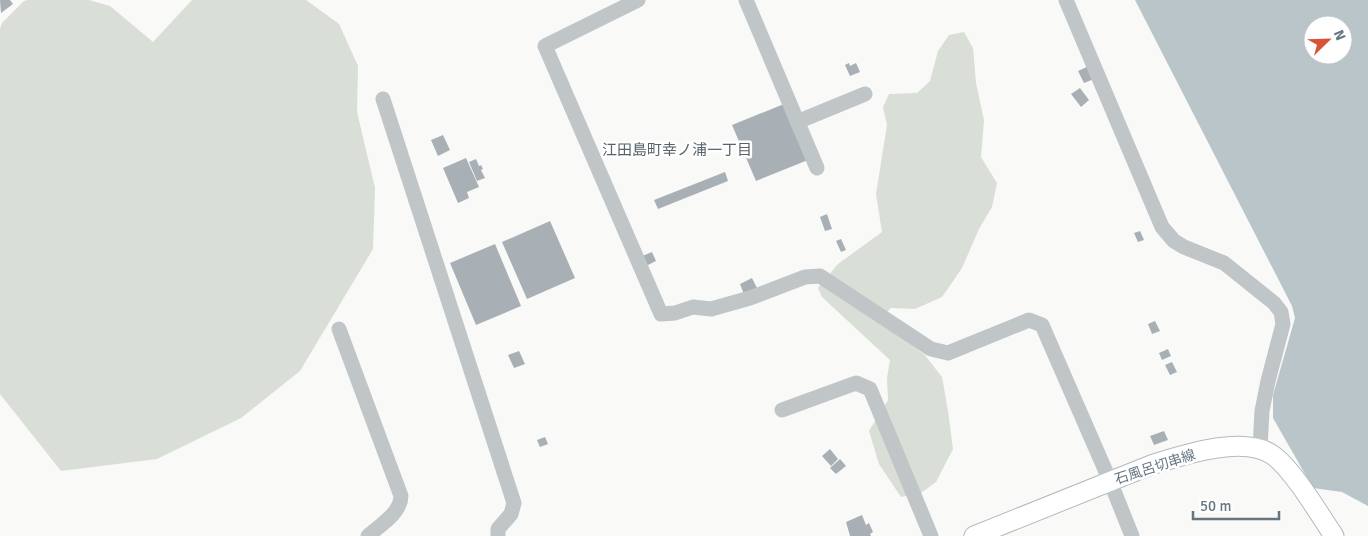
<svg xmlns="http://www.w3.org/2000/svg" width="1368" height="536" viewBox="0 0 1368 536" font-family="Signika,'Noto Sans JP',sans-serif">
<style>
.green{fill:#d9ded6}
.water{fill:#b9c5c8;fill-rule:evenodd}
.building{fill:#a8b0b6}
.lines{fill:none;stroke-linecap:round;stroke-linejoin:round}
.major-casing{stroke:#b4b9bd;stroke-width:21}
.minor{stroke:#c0c5c8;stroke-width:15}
.major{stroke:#fff;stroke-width:19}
.labels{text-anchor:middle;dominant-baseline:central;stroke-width:5;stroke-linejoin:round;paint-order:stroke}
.street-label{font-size:14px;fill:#667680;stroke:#fff}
.neighbourhood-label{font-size:15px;fill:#57646b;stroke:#fff}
</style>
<rect width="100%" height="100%" fill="#f9f9f7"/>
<path class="green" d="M 28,0 L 89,0 L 110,6 L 153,42 L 192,0 L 306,0 L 339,24 L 358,66 L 357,112 L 375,188 L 373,249 L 300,371 L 241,418 L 157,459 L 61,471 L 0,394 L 0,29 L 2,23 L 24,1 Z
M 964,32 L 973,48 L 976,83 L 984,120 L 981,157 L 997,183 L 992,207 L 979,229 L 962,268 L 942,297 L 915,309 L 891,308 L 878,321 L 924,354 L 942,377 L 948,411 L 953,449 L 936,482 L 921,493 L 901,497 L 879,464 L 869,431 L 888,400 L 887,378 L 890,360 L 822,297 L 818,288 L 838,264 L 882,232 L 876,194 L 887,125 L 883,107 L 889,94 L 917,93 L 930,81 L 938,51 L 949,35 Z"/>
<path class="water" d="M 1135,0 L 1368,0 L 1368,506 L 1342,492 L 1313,488 L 1273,418 L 1273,395 L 1295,318 L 1292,306 ZM 1313,25 L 1343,25 L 1343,55 L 1313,55 Z"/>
<path class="building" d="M 0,0 L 10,0 L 13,4 L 1,13 Z
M 849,63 L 850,66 L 856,63 L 860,72 L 850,76 L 845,65 Z
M 1089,66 L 1094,79 L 1084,83 L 1078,71 Z
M 1080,88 L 1089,100 L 1081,107 L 1071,94 Z
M 784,104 L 808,160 L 756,181 L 732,125 Z
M 443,135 L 450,150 L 438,156 L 431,140 Z
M 466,158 L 479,187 L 467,192 L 469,198 L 458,203 L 443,168 Z
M 476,159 L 479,166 L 481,165 L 483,169 L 481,170 L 485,178 L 477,181 L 469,162 Z
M 725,172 L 728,181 L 658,209 L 654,200 Z
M 827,214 L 832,229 L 825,231 L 820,217 Z
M 550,221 L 575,278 L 527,299 L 502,242 Z
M 1140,231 L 1144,240 L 1138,242 L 1134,233 Z
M 841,239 L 846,250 L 841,252 L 836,241 Z
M 495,244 L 521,306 L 476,325 L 450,263 Z
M 652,252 L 656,261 L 644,267 L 640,257 Z
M 752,278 L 757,288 L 744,294 L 740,284 Z
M 1155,321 L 1160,331 L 1152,334 L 1148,324 Z
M 1168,349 L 1171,356 L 1162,360 L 1159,353 Z
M 519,351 L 525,364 L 514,368 L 508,355 Z
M 1172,362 L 1177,372 L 1170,375 L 1165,365 Z
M 1164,431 L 1168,440 L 1154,445 L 1150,436 Z
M 545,437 L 548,444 L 540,447 L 537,440 Z
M 830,449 L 838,459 L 831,466 L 822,456 Z
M 840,459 L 846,466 L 836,474 L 830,468 Z
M 862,515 L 866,525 L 869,523 L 873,532 L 870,534 L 871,536 L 850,536 L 846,522 Z"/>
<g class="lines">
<defs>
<path id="major" d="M 974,536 L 1151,465 C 1183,455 1245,434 1274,456 C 1294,471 1319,514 1334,536"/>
</defs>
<use href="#major" class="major-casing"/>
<path class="minor" d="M 638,0 L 545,46 L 661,314 L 675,313 L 693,307 L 711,309 L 750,298 L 805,277 L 820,276 L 931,349 L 948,353 L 1029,320 L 1042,325 L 1110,481 L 1132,536
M 746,0 L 817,168
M 1066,0 L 1162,227 L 1174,241 L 1184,247 L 1224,263 L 1274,303 L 1281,312 L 1283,324 L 1268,381 L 1262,411 L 1260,448
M 383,99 L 514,503 L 511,514 L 498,529 L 498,536
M 797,122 L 865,94
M 339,329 L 401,496 C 401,513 380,525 368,536
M 782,410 L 856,383 L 870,389 L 931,536"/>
<use href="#major" class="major"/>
</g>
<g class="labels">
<g class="street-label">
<text transform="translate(1155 467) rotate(-18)">石風呂切串線</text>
</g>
<g class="neighbourhood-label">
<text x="677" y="150">江田島町幸ノ浦一丁目</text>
</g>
</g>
<g transform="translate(1328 40) rotate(67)"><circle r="24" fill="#ffffff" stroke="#c2c8cc"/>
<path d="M0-4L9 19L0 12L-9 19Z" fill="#d85238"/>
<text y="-8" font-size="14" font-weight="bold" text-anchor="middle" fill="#667680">N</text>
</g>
<path d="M1193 511v8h86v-8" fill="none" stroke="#667680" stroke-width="2.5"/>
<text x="1200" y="511" font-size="15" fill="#667680" stroke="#ffffff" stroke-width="4" paint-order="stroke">50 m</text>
</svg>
